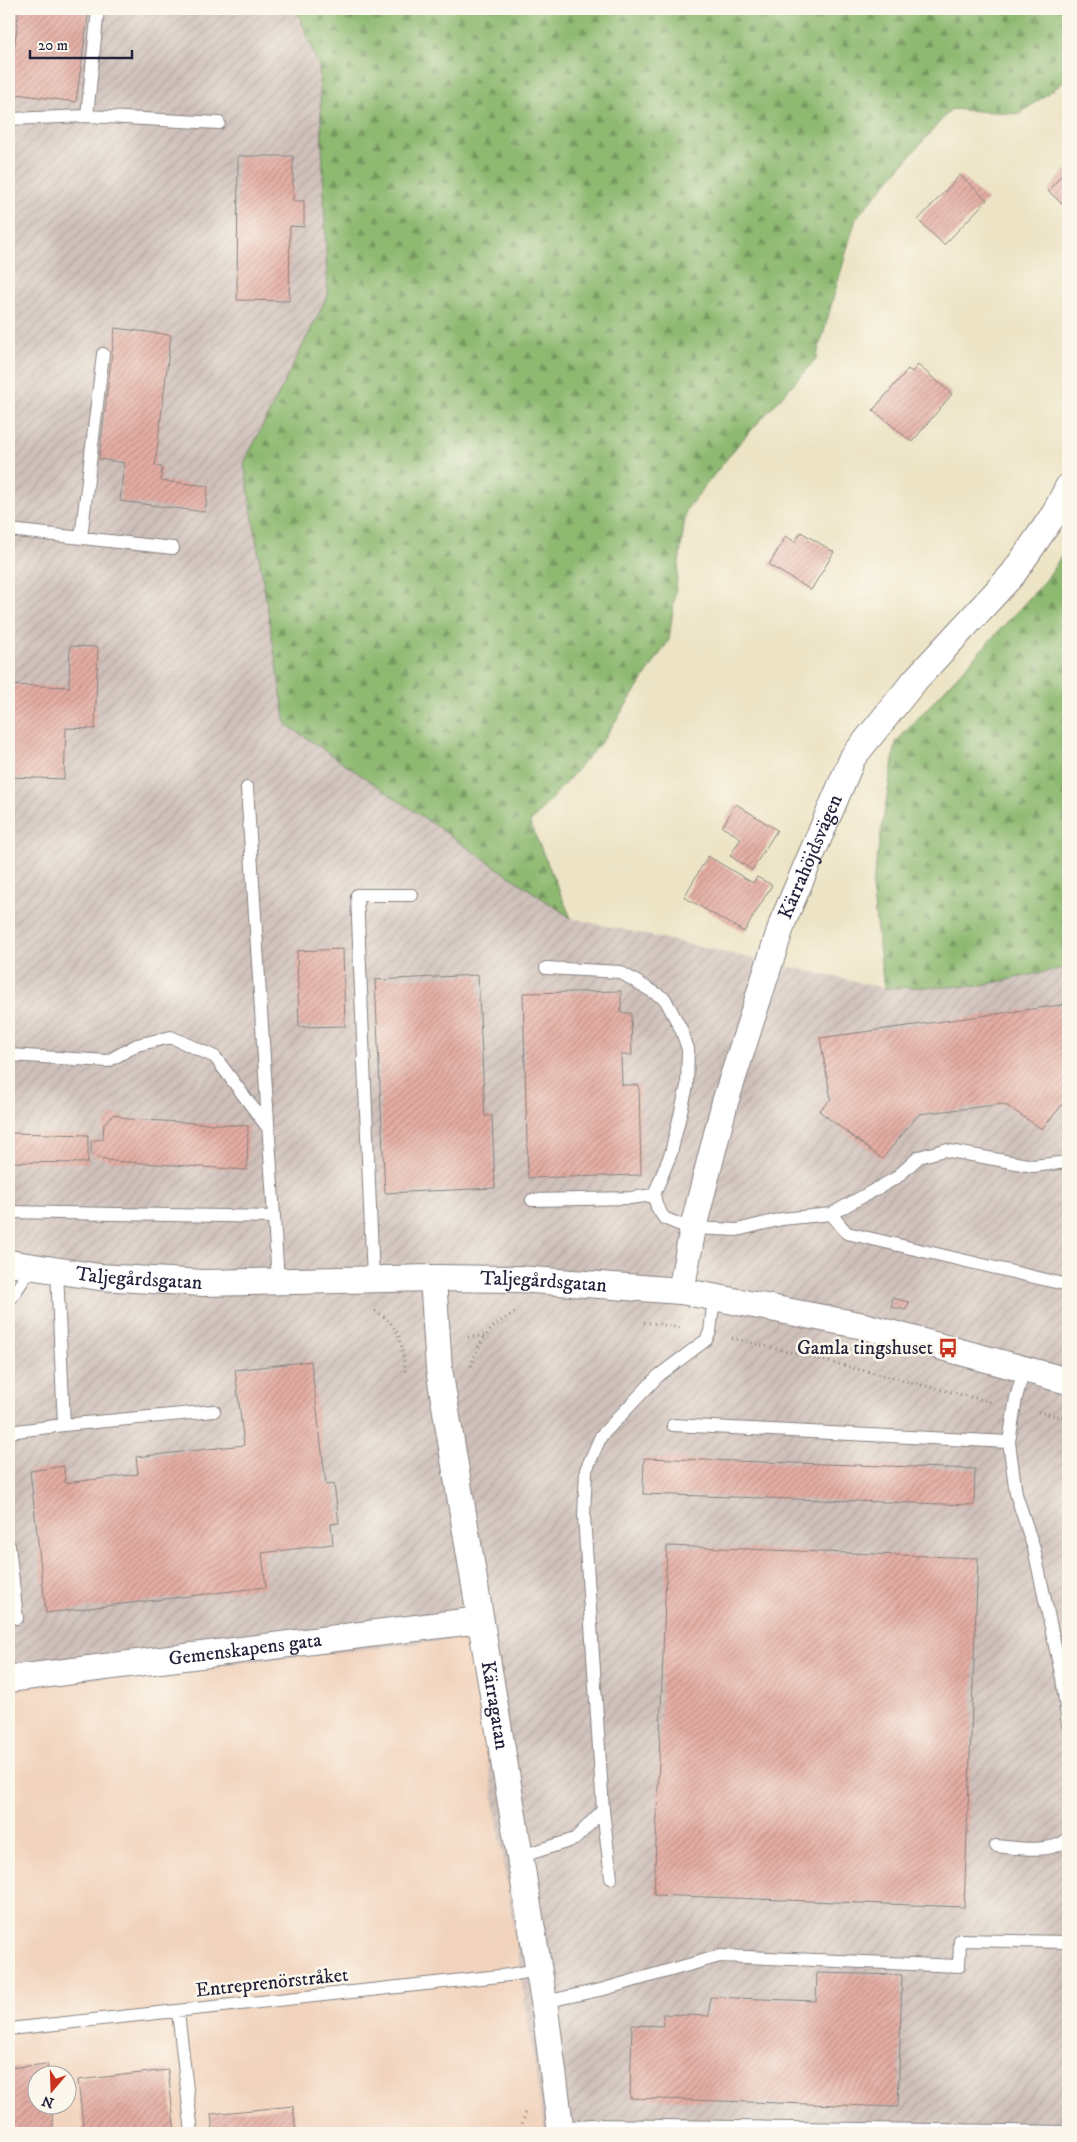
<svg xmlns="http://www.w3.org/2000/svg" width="1077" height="2142" viewBox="0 0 1077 2142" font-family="'IM FELL DW Pica',serif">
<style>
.built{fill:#f2d4be;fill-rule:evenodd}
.industrial{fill:url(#industrial-furrows)}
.forest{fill:url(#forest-firs);stroke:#586e56}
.building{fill:url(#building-hatch)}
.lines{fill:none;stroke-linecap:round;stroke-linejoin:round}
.lane-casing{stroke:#888380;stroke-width:14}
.street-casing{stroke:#888380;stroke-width:28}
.path{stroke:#888380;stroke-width:3;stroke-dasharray:1 4;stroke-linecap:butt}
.lane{stroke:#fff;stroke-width:12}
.street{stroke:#fff;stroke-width:26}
.labels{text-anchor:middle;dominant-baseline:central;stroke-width:5;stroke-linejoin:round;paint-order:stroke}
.street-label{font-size:20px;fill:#22223b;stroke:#fbf7ec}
.poi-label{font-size:20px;fill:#22223b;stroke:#fbf7ec;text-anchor:end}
</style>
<defs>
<pattern id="industrial-furrows" width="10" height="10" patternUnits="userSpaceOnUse" patternTransform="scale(1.25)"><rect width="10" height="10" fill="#cfc0ba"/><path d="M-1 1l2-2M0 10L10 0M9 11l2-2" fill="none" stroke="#b1a5a1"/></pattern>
<pattern id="forest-firs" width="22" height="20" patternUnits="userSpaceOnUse" patternTransform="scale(1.25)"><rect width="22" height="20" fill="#8eb971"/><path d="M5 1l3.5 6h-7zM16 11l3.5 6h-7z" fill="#74965e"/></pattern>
<pattern id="building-hatch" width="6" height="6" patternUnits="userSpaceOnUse" patternTransform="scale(1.25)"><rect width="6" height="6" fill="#e5ada3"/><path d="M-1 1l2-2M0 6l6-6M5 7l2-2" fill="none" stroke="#b98c86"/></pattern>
</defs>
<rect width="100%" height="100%" fill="#fbf7ec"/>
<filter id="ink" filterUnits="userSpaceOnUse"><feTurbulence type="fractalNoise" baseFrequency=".02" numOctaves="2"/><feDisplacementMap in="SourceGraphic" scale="10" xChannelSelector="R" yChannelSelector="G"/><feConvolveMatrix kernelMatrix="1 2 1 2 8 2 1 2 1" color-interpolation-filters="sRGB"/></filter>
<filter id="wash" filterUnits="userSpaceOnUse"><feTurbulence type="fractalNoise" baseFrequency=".0096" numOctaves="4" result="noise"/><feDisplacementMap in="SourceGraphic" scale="20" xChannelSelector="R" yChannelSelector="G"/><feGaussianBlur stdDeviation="1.12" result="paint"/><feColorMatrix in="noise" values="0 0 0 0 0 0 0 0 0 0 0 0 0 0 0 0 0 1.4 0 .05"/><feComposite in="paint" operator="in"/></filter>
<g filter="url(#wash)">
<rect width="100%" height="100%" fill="#ede4c5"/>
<path class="built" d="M 469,1638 L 545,2133 L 9,2133 L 9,1688 ZM 38,2074 L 68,2074 L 68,2104 L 38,2104 Z"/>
<path class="industrial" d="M 9,9 L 297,9 L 319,67 L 328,295 L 244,463 L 286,724 L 571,918 L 884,988 L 978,986 L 1068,967 L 1068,2133 L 545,2133 L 469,1638 L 9,1688 Z"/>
<path class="forest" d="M 297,9 L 1068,9 L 1068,79 L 1019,114 L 951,109 L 856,218 L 816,359 L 737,446 L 686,510 L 669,640 L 603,740 L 530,823 L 571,918 L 286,724 L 244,463 L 328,295 L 319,67 Z
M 1068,546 L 1068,967 L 978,986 L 884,988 L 872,888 L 896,742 L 1046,580 Z"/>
<g id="blocks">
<path class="building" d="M 19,9 L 89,9 L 76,102 L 9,93 Z
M 238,156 L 293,156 L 293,201 L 304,201 L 304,227 L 290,226 L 289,301 L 237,300 Z
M 1068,168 L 1068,209 L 1048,191 Z
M 960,175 L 987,200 L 944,245 L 918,220 Z
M 115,328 L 171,335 L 155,466 L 162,467 L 161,481 L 208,486 L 205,512 L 120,501 L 124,463 L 99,459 Z
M 918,365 L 952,394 L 912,442 L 873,410 L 908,369 L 912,372 Z
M 801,532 L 834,552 L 811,590 L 769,565 L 786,536 L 795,542 Z
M 70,646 L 98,647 L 95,729 L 66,728 L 64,779 L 9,777 L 9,685 L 69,687 Z
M 736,804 L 777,830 L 752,870 L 730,856 L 741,838 L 722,827 Z
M 708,856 L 753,883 L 757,877 L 772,885 L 744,932 L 684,897 Z
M 343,949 L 345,1026 L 299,1027 L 297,951 Z
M 478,975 L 485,1116 L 492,1116 L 495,1188 L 385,1193 L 375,980 Z
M 621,991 L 621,1013 L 631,1013 L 632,1055 L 621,1055 L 622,1085 L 639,1085 L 641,1175 L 528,1178 L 523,993 Z
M 1068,1004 L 1068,1098 L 1042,1129 L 1004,1104 L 919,1114 L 882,1159 L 819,1111 L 831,1099 L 820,1038 Z
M 114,1114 L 128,1119 L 248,1126 L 247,1170 L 112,1161 L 91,1155 L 91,1141 L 103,1139 L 104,1123 Z
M 10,1133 L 88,1135 L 88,1163 L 9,1162 Z
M 893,1298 L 909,1302 L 906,1310 L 891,1307 Z
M 311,1361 L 326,1485 L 334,1484 L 339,1523 L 331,1524 L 333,1544 L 262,1553 L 266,1587 L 46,1613 L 30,1471 L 64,1466 L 65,1483 L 138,1474 L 136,1457 L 244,1445 L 235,1370 Z
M 644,1458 L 975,1469 L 974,1505 L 643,1494 Z
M 667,1546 L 978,1558 L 964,1907 L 654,1895 Z
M 817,1973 L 902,1975 L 898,2107 L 630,2098 L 632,2025 L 663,2026 L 663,2014 L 709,2016 L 710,1997 L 816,2001 Z
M 47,2064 L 48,2074 L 38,2074 L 38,2104 L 51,2104 L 54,2133 L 9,2133 L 9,2068 Z
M 168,2070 L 175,2133 L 84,2133 L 78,2080 Z
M 293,2106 L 296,2133 L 213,2133 L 211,2114 Z"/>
</g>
</g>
<g filter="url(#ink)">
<use href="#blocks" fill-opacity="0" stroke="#888380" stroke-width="1"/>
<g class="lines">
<defs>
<path id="lane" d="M 87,116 L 98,9
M 9,119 L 87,116 L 219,123
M 9,530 L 173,548
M 81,538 L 103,354
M 247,788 L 278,1281
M 546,968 L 620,972 L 665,999 L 681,1029 L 688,1049 L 687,1086 L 671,1153 L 654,1195 L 657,1207 L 664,1218 L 678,1224 L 693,1228 L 737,1230 L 782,1219 L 831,1214 L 896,1178 L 919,1157 L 944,1150 L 1033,1166 L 1068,1162
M 9,1055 L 108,1061 L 137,1045 L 171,1037 L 215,1057 L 268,1128
M 532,1200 L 630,1198 L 654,1195
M 9,1212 L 274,1217
M 831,1214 L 847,1233 L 1068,1285
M 57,1271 L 64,1425 L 214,1411
M 373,1279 L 357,895 L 412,895
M 9,1301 L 32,1267
M 1024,1369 L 1016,1398 L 1009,1442 L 1016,1494 L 1034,1549 L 1062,1678 L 1068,1724
M 673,1425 L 1009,1442
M 9,1432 L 64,1425
M 9,1546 L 17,1618
M 996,1846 C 1016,1848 1052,1854 1068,1839
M 519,1857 L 575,1839 L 603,1810
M 611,1878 L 603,1810 L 584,1516 L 586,1470 L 601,1436 L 658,1376 L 706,1340 L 710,1332 L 714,1297
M 544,2002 L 604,1989 L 720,1956 L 959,1966 L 960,1940 L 1068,1942
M 178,2012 L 192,2133
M 9,2029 L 509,1975 L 538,1970
M 560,2128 L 592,2125 L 1068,2132"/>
<g id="street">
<path id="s1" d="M 9,1263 L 99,1277 L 203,1283 L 433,1278 L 518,1279 L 681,1291 L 864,1326 L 1068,1381"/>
<path id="s2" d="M 433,1278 L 439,1369 L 544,2002 L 561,2133"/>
<path id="s3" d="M 681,1291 L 693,1228 L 725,1102 L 783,921 L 853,757 L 916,679 L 1013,574 L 1055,513 L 1068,487"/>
<path id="s4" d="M 9,1679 L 480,1620"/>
</g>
</defs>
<use href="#lane" class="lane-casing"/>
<use href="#street" class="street-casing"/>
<path class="path" d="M 375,1311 C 403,1327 401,1346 406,1374
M 644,1322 L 682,1328
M 468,1337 L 484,1336
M 732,1338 L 991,1402
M 471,1366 C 479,1340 492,1323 517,1312
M 1038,1412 L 1068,1418
M 519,2133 L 526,2112"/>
<use href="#lane" class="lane"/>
<use href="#street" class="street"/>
</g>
</g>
<defs>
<symbol id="bus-bare" viewBox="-9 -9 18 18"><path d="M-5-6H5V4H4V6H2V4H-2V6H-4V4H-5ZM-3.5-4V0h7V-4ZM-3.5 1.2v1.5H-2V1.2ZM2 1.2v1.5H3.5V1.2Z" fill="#c8321e" stroke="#fbf7ec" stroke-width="2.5" paint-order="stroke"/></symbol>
</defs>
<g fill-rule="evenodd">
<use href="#bus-bare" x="934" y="1334" width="28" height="28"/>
</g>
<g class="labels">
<g class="street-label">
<text stroke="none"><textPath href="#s3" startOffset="454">Kärrahöjdsvägen</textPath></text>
<text stroke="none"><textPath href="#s1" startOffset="131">Taljegårdsgatan</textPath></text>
<text stroke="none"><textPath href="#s1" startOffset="536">Taljegårdsgatan</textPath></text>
<text stroke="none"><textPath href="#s4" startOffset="238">Gemenskapens gata</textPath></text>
<text stroke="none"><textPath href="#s2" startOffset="432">Kärragatan</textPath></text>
<text transform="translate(272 1983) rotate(-6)">Entreprenörstråket</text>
</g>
<g class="poi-label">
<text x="933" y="1348">Gamla tingshuset</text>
</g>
</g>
<rect width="1077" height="2142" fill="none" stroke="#fbf7ec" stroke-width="30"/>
<g transform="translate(52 2090) rotate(199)"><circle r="24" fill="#fbf7ec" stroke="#a4a2a5"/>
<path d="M0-4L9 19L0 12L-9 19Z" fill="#c8321e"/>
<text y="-8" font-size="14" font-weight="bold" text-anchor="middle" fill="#22223b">N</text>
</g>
<path d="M30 50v8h102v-8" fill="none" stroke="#22223b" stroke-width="2.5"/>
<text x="38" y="50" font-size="15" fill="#22223b" stroke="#fbf7ec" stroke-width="4" paint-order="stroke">20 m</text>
</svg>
